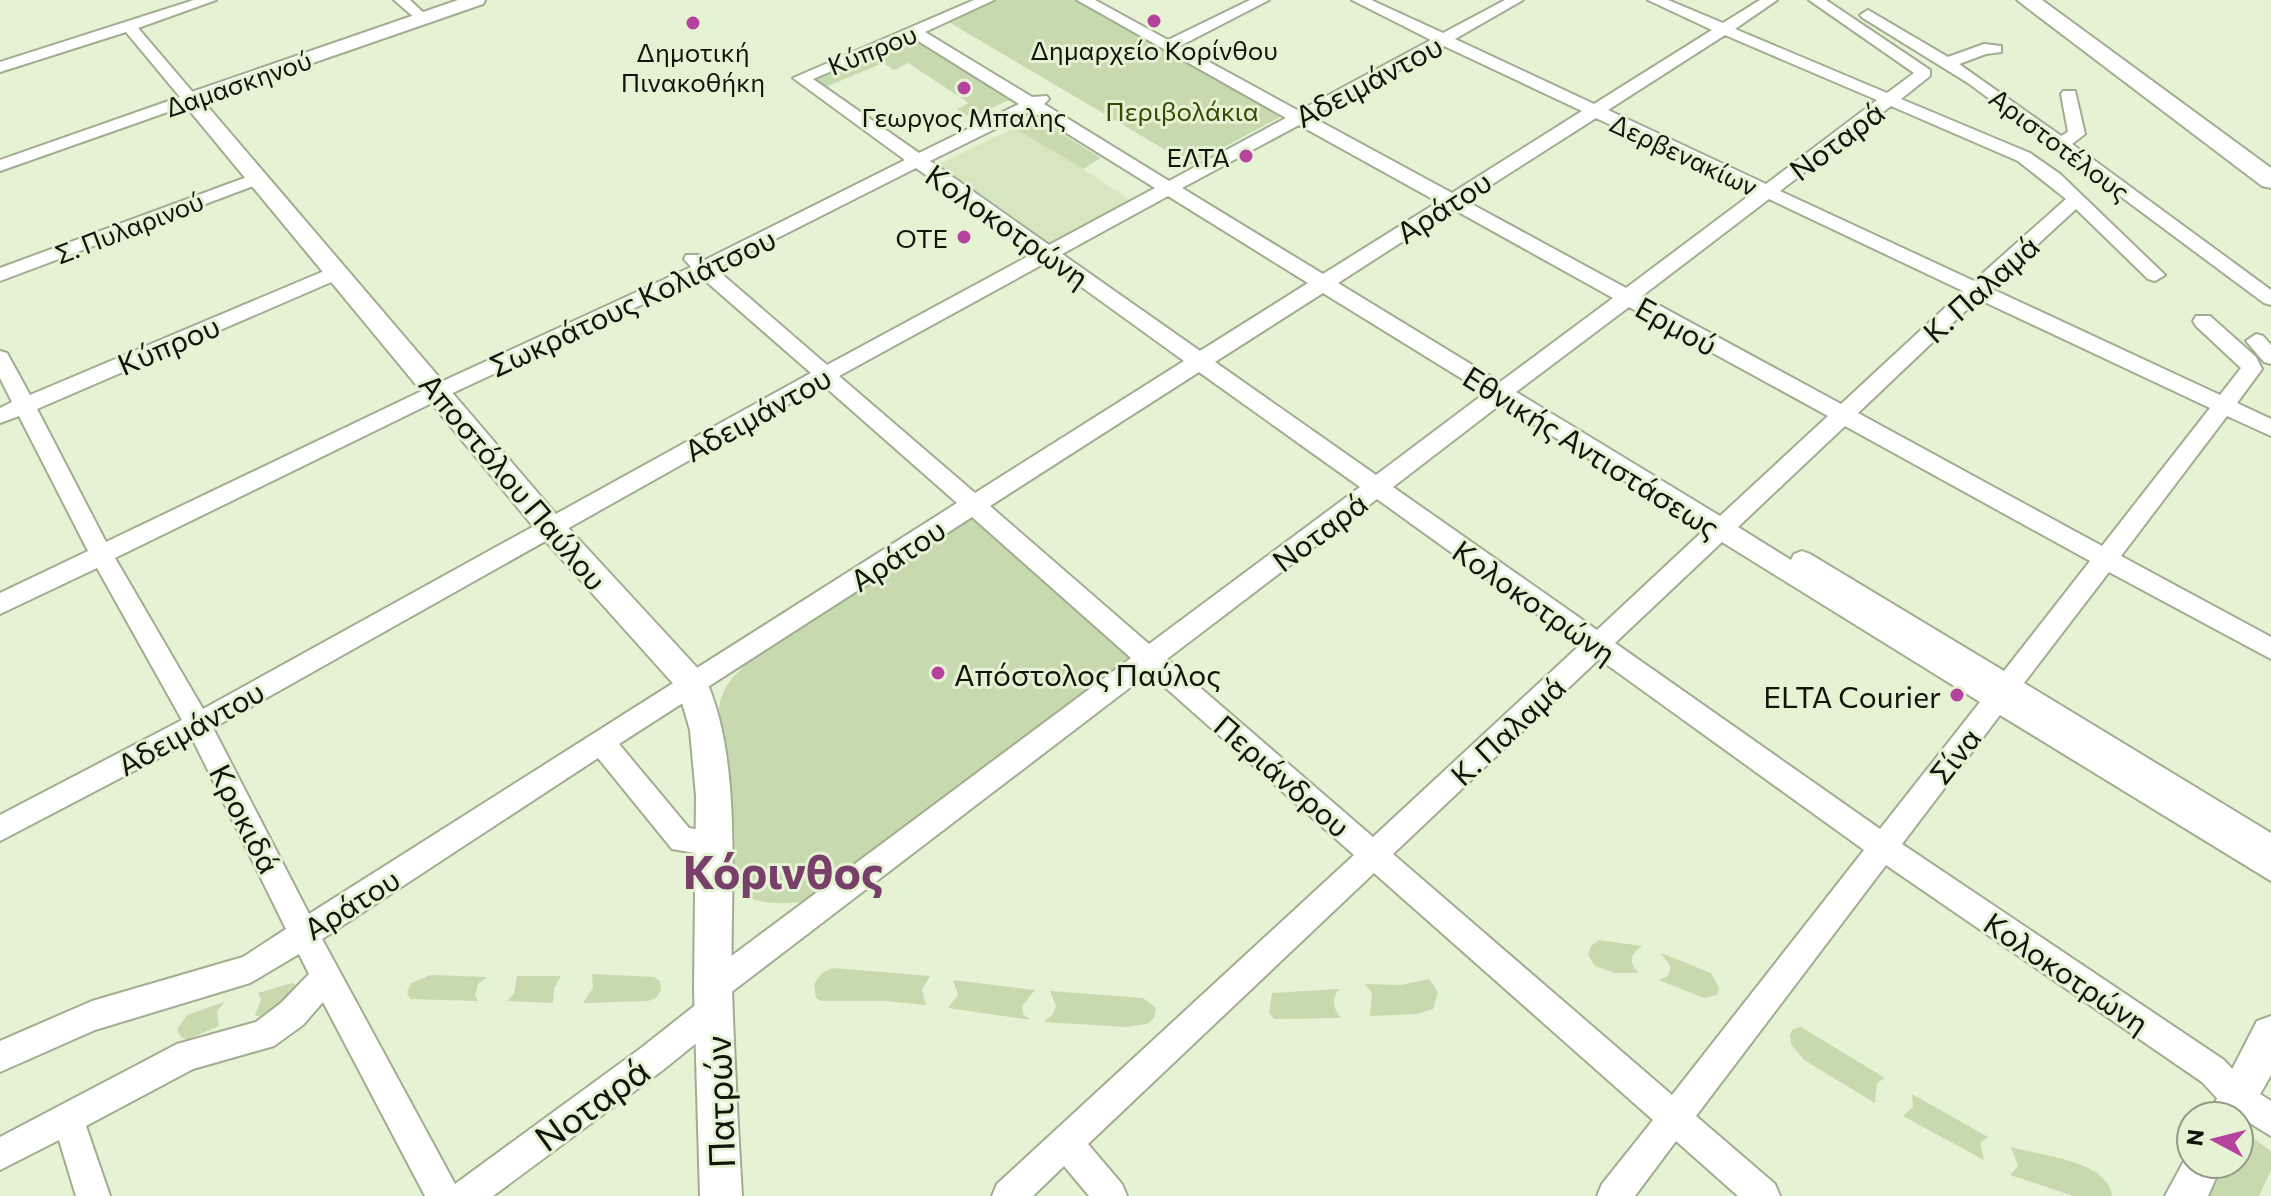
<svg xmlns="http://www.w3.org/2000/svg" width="2271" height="1196" viewBox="0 0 2271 1196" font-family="Commissioner,sans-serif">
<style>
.built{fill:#d6e6c1}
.green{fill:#c7d9ae}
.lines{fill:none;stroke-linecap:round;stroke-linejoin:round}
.minor-casing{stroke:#a1ad91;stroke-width:4}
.major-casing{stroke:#a1ad91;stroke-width:4}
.highway-casing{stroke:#a1ad91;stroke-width:4}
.minor{fill:#fff;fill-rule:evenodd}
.major{fill:#fff;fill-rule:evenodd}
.highway{fill:#fff;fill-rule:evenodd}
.poi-dot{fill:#b5439e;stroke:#e5f2d4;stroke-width:3}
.labels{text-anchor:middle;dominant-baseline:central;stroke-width:6;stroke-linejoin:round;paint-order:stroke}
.far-street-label{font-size:26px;fill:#11150b;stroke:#e5f2d4}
.far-poi-label{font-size:26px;fill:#11150b;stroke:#e5f2d4}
.far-park-label{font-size:26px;fill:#354b02;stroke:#e5f2d4}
.street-label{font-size:30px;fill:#11150b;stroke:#e5f2d4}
.poi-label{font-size:30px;fill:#11150b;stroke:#e5f2d4;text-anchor:start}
.near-street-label{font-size:36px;fill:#11150b;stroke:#e5f2d4}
.town-label{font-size:46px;font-weight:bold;fill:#793f6b;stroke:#e5f2d4}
</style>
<rect width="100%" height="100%" fill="#e5f2d4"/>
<path class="built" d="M 1014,128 L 1083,169 L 1133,202 L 1050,248 L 933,167 Z"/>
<path class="green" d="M 996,0 L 1074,0 L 1280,117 L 1191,165 L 947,21 Z
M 911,38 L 1009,100 L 971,118 L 957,109 L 969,103 L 908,63 L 894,70 L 883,63 L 823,88 L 812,79 Z
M 1036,118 L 1101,158 L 1083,169 L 1014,128 Z
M 975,517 L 1130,653 L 1130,670 L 816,901 C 795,902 756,909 740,890 C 737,886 735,877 733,872 L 719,708 C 723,686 732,677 748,663 Z
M 1599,940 L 1642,946 C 1630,954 1628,963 1639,973 L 1615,973 L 1595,966 L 1588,955 L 1591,946 Z
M 1661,953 L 1711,973 L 1719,988 L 1717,995 L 1704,998 L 1659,980 L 1668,976 L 1671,967 Z
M 833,968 L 930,976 L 922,990 L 926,1005 L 885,1001 L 821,1001 L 816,998 L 814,984 L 822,973 Z
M 592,974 L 654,977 L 660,981 L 661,990 L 656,998 L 648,1001 L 583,1003 L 593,988 Z
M 431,975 L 487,977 L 478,984 L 475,995 L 478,1001 L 410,999 L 407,992 L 411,983 Z
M 517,976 L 561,976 L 554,988 L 553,1003 L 507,1001 L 514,994 Z
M 1429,979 L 1438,992 L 1433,1009 L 1416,1014 L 1370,1016 L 1372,993 L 1365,984 L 1401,985 Z
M 953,980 L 1035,990 L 1022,1006 L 1023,1014 L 1031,1020 L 948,1008 L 958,995 Z
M 292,983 L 298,986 L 270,1015 L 255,1016 L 261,999 L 258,993 Z
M 1339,989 C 1331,1000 1333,1008 1341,1018 L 1274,1019 L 1269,1013 L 1272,993 Z
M 1050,991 L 1143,998 L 1156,1008 L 1154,1018 L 1147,1024 L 1126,1027 L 1044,1022 L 1053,1014 L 1056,1006 Z
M 224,1002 L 217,1012 L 219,1026 L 188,1039 L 182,1038 L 177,1030 L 187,1015 Z
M 1801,1027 L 1885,1078 L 1877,1083 L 1875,1103 L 1804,1060 L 1791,1044 L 1790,1035 L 1793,1029 Z
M 1912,1094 L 1988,1137 L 1980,1143 L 1984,1160 L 1903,1116 L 1913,1107 Z
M 2242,1130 L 2271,1151 L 2271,1170 L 2259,1196 L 2209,1196 L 2225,1164 L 2239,1164 L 2239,1136 Z
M 2011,1147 C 2041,1156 2108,1160 2112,1196 L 2073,1196 L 2010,1175 L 2018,1166 Z"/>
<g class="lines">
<defs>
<path id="minor" d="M 194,0 L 216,0 L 138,28 L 196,96 L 198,99 L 196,102 L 0,171 L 0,160 L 180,97 L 126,32 L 0,72 L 0,62 Z
M 394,0 L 410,0 L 430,19 L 422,24 Z
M 974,0 L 994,0 L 925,32 L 1032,97 L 1047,96 L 1049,99 L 1044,104 L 1169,181 L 1286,118 L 1077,0 L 1095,0 L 1168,40 L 1250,0 L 1269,0 L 1180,46 L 1299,111 L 1431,40 L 1352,0 L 1371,0 L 1443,33 L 1505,0 L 1523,0 L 1455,39 L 1594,104 L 1712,30 L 1648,0 L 1668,0 L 1723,23 L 1760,0 L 1777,0 L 1735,29 L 1887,93 L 1914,73 L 1809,0 L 1826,0 L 1930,70 L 1930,76 L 1901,99 L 2030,153 L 2060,174 L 2165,275 L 2155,281 L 2148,279 L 2076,209 L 1990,288 L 2220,395 L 2241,368 L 2196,326 L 2193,321 L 2196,316 L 2210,316 L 2256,357 L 2262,369 L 2237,403 L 2271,419 L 2271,436 L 2227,416 L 2121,556 L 2271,637 L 2271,659 L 2109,572 L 2024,683 L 2271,833 L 2271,881 L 2000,715 L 1902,844 L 2224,1060 L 2249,1087 L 2271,1101 L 2271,1136 L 2227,1109 L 2202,1082 L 1886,865 L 1696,1116 L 1775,1184 L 1780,1196 L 1738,1196 L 1676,1141 L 1635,1196 L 1597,1196 L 1602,1184 L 1653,1120 L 1374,873 L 1088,1144 L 1122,1184 L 1127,1196 L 1089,1196 L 1064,1166 L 1033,1196 L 992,1196 L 997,1184 L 1354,855 L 1149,673 L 725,997 L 730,1008 L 726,1019 L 663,1070 L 493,1196 L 425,1196 L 323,1002 L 303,1025 L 274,1046 L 193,1069 L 86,1126 L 110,1196 L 76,1196 L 59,1140 L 0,1170 L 0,1137 L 177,1044 L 256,1022 L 281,1003 L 309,974 L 299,954 L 250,983 L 95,1030 L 0,1072 L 0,1041 L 92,1001 L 243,957 L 286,929 L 193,740 L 0,841 L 0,815 L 182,720 L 97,568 L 0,614 L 0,593 L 88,551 L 19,416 L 0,423 L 0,408 L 12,402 L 0,378 L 0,351 L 7,353 L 30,395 L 329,269 L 343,269 L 346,273 L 343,277 L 37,409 L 106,542 L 430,387 L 691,267 L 684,259 L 686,255 L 700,255 L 705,260 L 905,160 L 793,78 ZM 1725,35 L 1877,100 L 1766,184 L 1608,110 ZM 912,37 L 1019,104 L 919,153 L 813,79 ZM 1444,46 L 1582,111 L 1452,193 L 1312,117 ZM 1891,106 L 2018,161 L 2066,199 L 1974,281 L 1780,191 ZM 1031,111 L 1155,188 L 1049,245 L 930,161 ZM 1596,118 L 1754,192 L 1626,288 L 1466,201 ZM 1299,125 L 1438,202 L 1323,274 L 1182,188 ZM 916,168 L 1034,253 L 827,365 L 716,269 ZM 1168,196 L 1308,283 L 1200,351 L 1062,254 ZM 1769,199 L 1963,291 L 1841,404 L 1642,296 ZM 1453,209 L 1613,298 L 1500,382 L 1338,283 ZM 1047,262 L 1184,361 L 975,493 L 839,376 ZM 701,277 L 811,373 L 203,709 L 115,558 L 444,397 ZM 1323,293 L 1485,393 L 1376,475 L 1215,362 ZM 1978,299 L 2210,408 L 2102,546 L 1858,413 ZM 1629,307 L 1828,416 L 1720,516 L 1516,392 ZM 1199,372 L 1360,487 L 1149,644 L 990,506 ZM 823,385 L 957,503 L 309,914 L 213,728 ZM 1501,404 L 1704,530 L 1597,630 L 1393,487 ZM 1845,426 L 2090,561 L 2004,671 L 1810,554 L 1802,551 L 1794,554 L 1791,560 L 1738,527 ZM 1377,499 L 1580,645 L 1373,837 L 1167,659 ZM 972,517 L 1131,658 L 702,978 L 698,988 L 703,999 L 641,1048 L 455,1184 L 322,939 L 598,758 L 672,849 L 712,856 L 722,852 L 726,843 L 722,834 L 689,828 L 619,744 ZM 1722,542 L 1980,702 L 1880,829 L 1615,643 ZM 1599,659 L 1864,850 L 1672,1095 L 1393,854 Z
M 1868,10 L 1948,57 L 1984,44 L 2001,46 L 2001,52 L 1986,54 L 1959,64 L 2061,136 L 2068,132 L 2061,94 L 2063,91 L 2075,91 L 2085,134 L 2072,144 L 2271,290 L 2271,305 L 2264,303 L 1968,83 L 1863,18 L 1860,15 Z
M 258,173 L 267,178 L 264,182 L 0,281 L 0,268 Z
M 2256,334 L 2263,336 L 2271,345 L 2271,364 L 2264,362 L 2246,341 Z"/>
<path id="major" d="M 458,0 L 485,0 L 483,4 L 203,101 L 561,520 L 703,674 C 745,758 729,894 732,988 C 734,1057 738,1127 742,1196 L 700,1196 L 694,988 L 696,796 L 690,730 L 678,689 L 541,536 L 180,99 L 183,95 Z
M 2271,1016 L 2271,1075 L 2239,1131 L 2239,1116 L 2208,1116 L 2257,1021 Z
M 2191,1148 L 2191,1164 L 2222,1164 L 2208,1196 L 2165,1196 Z"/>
<path id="highway" d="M 2017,0 L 2042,0 L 2271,168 L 2271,188 L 2262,186 Z"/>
</defs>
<use href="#minor" class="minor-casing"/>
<use href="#major" class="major-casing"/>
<use href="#highway" class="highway-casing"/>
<use href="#minor" class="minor"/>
<use href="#major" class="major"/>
<use href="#highway" class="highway"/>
</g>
<g class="poi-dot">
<circle cx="1154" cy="21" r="8"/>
<circle cx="693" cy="23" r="8"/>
<circle cx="964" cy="88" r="8"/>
<circle cx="1246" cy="156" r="8"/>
<circle cx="964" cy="237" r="8"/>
<circle cx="938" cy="673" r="8"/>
<circle cx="1957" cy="695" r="8"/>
</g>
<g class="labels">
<g class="far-street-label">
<text transform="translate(872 49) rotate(-22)">Κύπρου</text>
<text transform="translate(238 83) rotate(-19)">Δαμασκηνού</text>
<text transform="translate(2060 144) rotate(37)">Αριστοτέλους</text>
<text transform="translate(1684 154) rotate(25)">Δερβενακίων</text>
<text transform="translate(129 227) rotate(-21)">Σ. Πυλαρινού</text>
</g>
<g class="far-poi-label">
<text x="1154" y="49">Δημαρχείο Κορίνθου</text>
<text x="693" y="51">Δημοτική<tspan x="693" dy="30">Πινακοθήκη</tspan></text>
<text x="964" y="116">Γεωργος Μπαλης</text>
<text x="1230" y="156" text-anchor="end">ΕΛΤΑ</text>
<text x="948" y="237" text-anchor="end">ΟΤΕ</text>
</g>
<g class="far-park-label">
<text x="1182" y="110">Περιβολάκια</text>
</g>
<g class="street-label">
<text transform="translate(1368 80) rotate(-28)">Αδειμάντου</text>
<text transform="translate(1836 140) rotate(-37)">Νοταρά</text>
<text transform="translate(1443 206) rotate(-33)">Αράτου</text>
<text transform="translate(1008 225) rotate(35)">Κολοκοτρώνη</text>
<text transform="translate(1980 288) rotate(-42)">Κ. Παλαμά</text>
<text transform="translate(632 301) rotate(-25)">Σωκράτους Κολιάτσου</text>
<text transform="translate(1677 325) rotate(29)">Ερμού</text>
<text transform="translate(168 344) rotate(-23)">Κύπρου</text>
<text transform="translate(757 413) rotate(-29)">Αδειμάντου</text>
<text transform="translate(1592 451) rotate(32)">Εθνικής Αντιστάσεως</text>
<text transform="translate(514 481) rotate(50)">Αποστόλου Παύλου</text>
<text transform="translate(1319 531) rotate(-37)">Νοταρά</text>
<text transform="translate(897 554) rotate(-33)">Αράτου</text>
<text transform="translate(1535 601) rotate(35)">Κολοκοτρώνη</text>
<text transform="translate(190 727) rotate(-29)">Αδειμάντου</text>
<text transform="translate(1507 730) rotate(-43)">Κ. Παλαμά</text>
<text transform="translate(1954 755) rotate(-52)">Σίνα</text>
<text transform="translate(1283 775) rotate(41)">Περιάνδρου</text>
<text transform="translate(246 818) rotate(63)">Κροκιδά</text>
<text transform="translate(351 903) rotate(-32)">Αράτου</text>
<text transform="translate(2067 972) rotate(34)">Κολοκοτρώνη</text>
</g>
<g class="poi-label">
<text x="954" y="673">Απόστολος Παύλος</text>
<text x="1941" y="695" text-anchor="end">ELTA Courier</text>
</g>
<g class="near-street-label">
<text transform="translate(718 1102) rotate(-92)">Πατρών</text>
<text transform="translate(591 1103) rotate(-36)">Νοταρά</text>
</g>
<g class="town-label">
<text x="783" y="870">Κόρινθος</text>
</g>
</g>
<g transform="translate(2215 1140) rotate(277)"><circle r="38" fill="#e5f2d4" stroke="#909a84" stroke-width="2"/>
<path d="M0-6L14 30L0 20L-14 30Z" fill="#b5439e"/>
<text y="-12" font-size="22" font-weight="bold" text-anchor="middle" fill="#11150b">N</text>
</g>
</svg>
